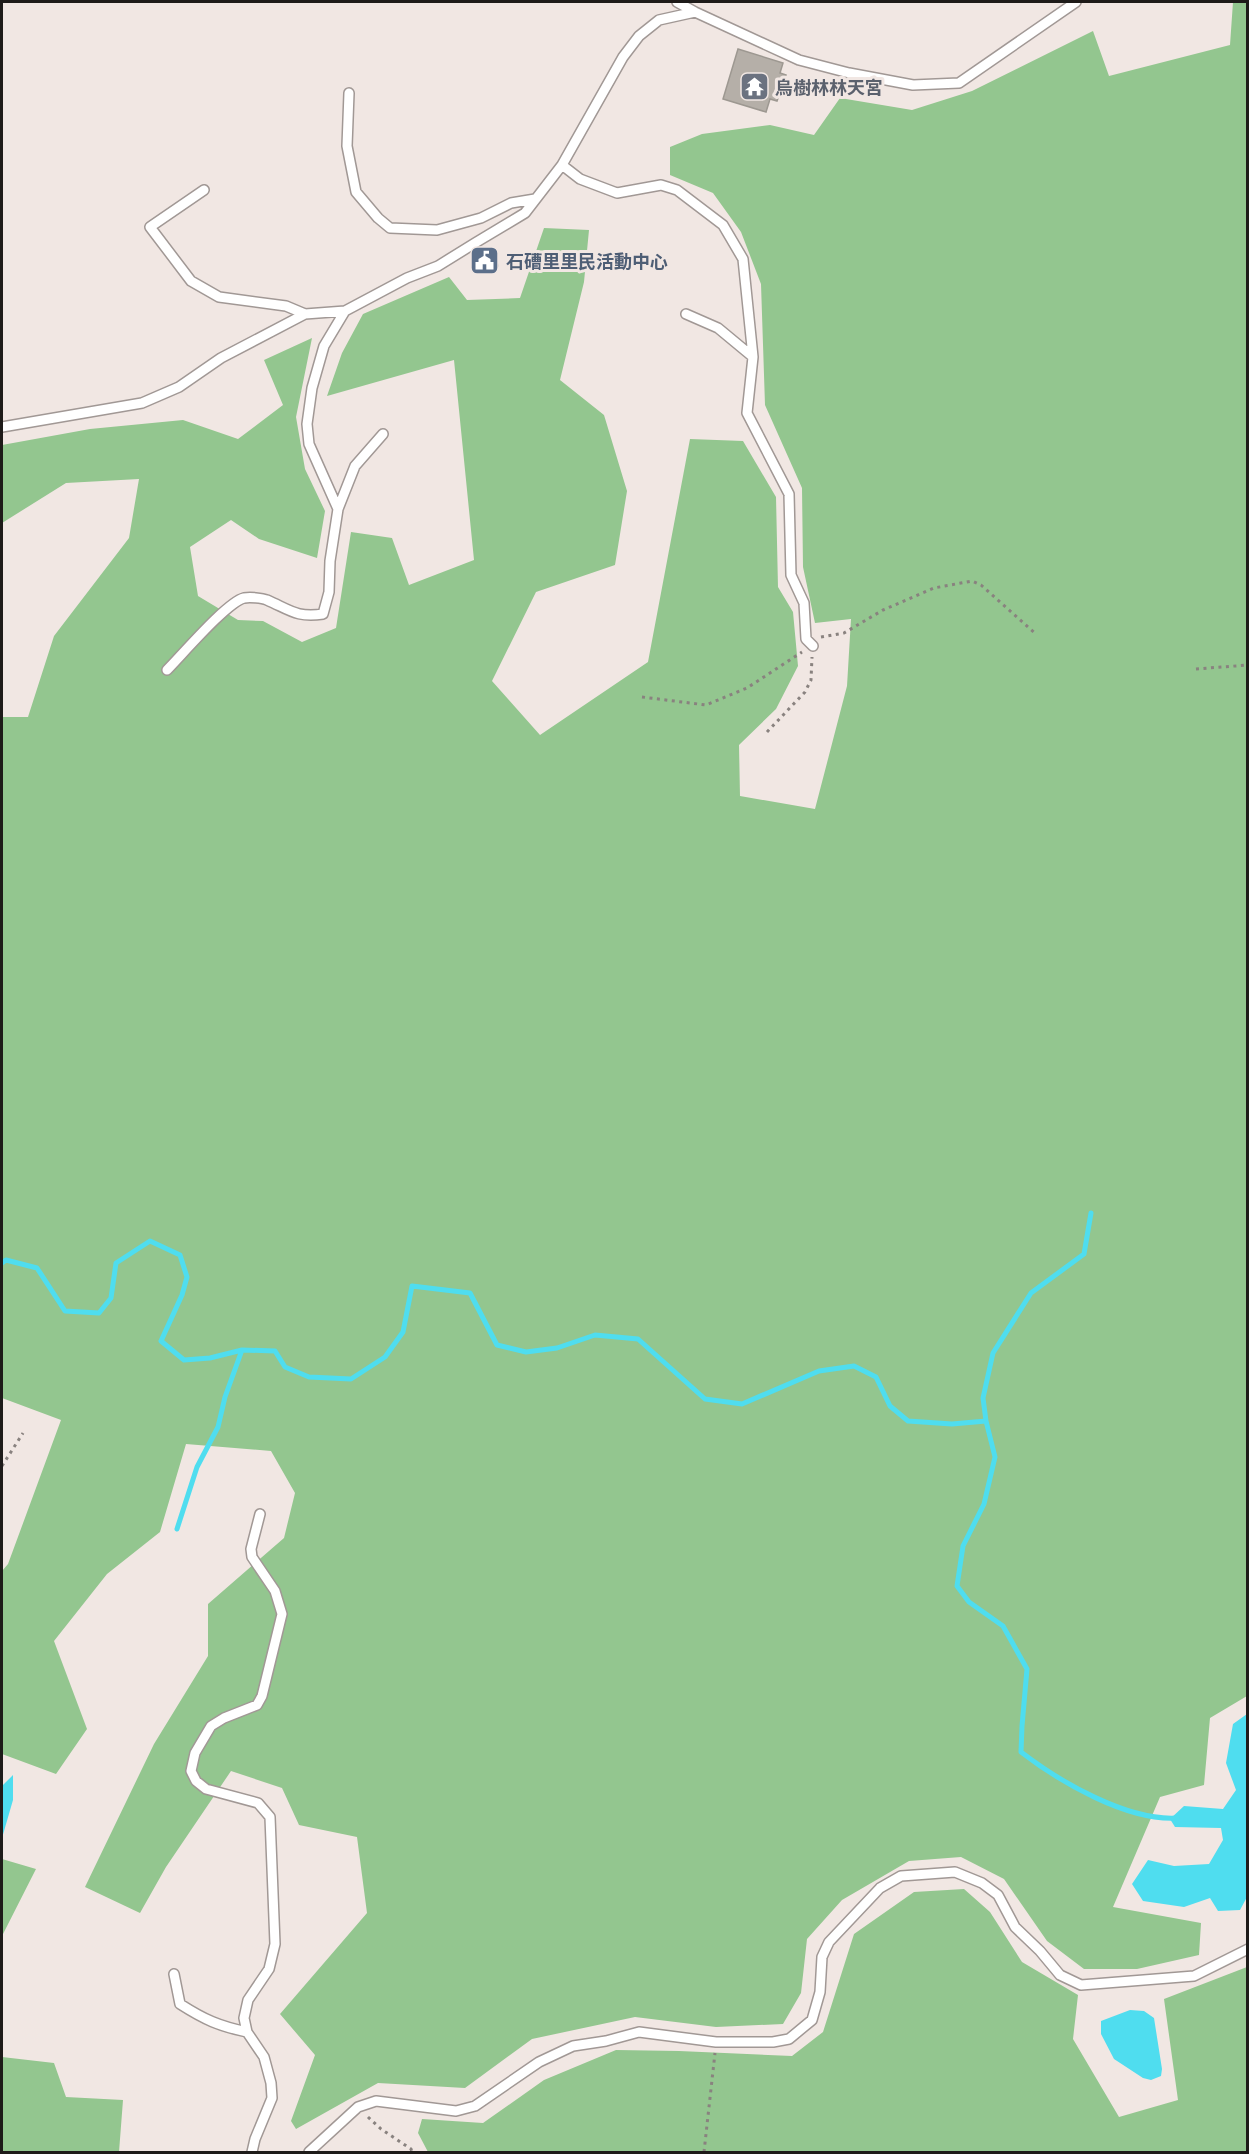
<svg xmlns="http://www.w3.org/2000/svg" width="1249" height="2154" viewBox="0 0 1249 2154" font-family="'IBM Plex Sans','Noto Sans TC',sans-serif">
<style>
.green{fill:#93c68f}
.water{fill:#4fddef}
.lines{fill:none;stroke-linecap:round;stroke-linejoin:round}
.stream{stroke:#4fddef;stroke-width:5}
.building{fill:#b5afa8;stroke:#9d9891;stroke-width:1.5}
.lane-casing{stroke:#a19895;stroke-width:12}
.path{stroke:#89827f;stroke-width:3;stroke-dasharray:3 4.5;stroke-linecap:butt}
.lane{stroke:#fff;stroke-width:9}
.labels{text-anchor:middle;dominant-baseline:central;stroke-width:6;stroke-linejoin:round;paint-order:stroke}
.worship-label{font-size:18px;font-weight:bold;fill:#5b616d;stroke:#f1e7e3;text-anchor:start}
.service-label{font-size:18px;font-weight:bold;fill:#4e5e75;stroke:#f1e7e3;text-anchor:start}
</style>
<rect width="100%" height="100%" fill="#f1e7e3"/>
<path class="green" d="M 1233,2 L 1247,2 L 1247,1696 L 1210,1718 L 1204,1785 L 1160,1797 L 1113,1907 L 1201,1923 L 1199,1955 L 1137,1969 L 1084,1969 L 1047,1941 L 1004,1879 L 961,1857 L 909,1861 L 842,1900 L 807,1939 L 801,1993 L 783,2024 L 716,2027 L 635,2017 L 532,2039 L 465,2088 L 378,2083 L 296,2129 L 291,2121 L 315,2055 L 280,2014 L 367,1913 L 357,1837 L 299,1825 L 282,1788 L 231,1771 L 166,1867 L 140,1913 L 85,1887 L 154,1744 L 208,1656 L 208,1604 L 284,1538 L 295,1493 L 271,1451 L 186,1444 L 160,1532 L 107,1574 L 54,1641 L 87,1729 L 56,1774 L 2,1754 L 2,1571 L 8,1564 L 61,1420 L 2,1398 L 2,717 L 28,717 L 54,636 L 129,538 L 139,479 L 66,483 L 2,523 L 2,445 L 90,429 L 183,420 L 238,439 L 283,405 L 264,360 L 312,338 L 296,417 L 305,469 L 325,511 L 317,558 L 259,539 L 231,520 L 190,547 L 198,596 L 238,620 L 263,621 L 302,642 L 336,628 L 351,532 L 392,538 L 409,585 L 474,560 L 454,360 L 327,396 L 342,353 L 363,314 L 449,277 L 467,300 L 520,298 L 544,228 L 589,230 L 584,282 L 560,380 L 604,415 L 627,491 L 615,565 L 536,592 L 492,681 L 540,735 L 648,662 L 690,439 L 743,441 L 776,497 L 778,587 L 793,612 L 798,666 L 776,709 L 739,745 L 740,796 L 815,809 L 847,686 L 851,619 L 815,623 L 803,567 L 802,488 L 765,405 L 761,284 L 741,232 L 713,193 L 670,175 L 670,147 L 702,134 L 770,125 L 814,135 L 840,98 L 912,110 L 972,91 L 1093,31 L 1109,76 L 1230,45 Z
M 2,1859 L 36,1869 L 2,1936 Z
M 964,1889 L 990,1912 L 1022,1962 L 1078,1995 L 1073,2039 L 1119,2117 L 1178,2100 L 1164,1999 L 1247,1967 L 1247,2152 L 428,2152 L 418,2133 L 422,2119 L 483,2123 L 544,2080 L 616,2050 L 679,2051 L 792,2056 L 823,2032 L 854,1934 L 914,1892 Z
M 2,2057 L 54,2063 L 66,2097 L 123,2100 L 119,2152 L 2,2152 Z"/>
<path class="water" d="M 1247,1714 L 1247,1897 L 1240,1910 L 1218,1911 L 1210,1898 L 1184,1907 L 1143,1901 L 1132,1884 L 1148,1860 L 1174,1866 L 1209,1864 L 1223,1840 L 1221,1828 L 1175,1827 L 1170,1819 L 1184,1806 L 1223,1809 L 1236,1790 L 1226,1763 L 1233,1724 Z
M 13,1775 L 13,1800 L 2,1838 L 2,1786 Z
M 1130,2010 L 1144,2011 L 1154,2018 L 1162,2069 L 1161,2076 L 1151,2080 L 1143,2078 L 1114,2059 L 1101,2034 L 1101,2021 Z"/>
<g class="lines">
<path class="stream" d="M 1091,1213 L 1084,1254 L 1031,1293 L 993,1353 L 983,1398 L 986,1421 L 995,1457 L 984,1504 L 963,1546 L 957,1586 L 969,1602 L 1003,1626 L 1027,1669 L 1022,1726 L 1021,1752 C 1060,1782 1127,1821 1177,1818
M 2,1263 L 6,1260 L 37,1268 L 65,1311 L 99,1313 L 111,1298 L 116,1263 L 150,1241 L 180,1255 L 187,1277 L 182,1295 L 161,1341 L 184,1360 L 210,1358 L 242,1350 L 275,1351 L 285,1367 L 309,1377 L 351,1379 L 385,1357 L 403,1332 L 412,1286 L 470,1293 L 497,1345 L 526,1352 L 557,1348 L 595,1335 L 638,1339 L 705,1399 L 742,1404 L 819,1371 L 854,1366 L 876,1377 L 890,1406 L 908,1421 L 952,1424 L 986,1421
M 177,1529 L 197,1467 L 218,1427 L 225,1397 L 242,1350"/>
</g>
<path class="building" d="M 738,49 L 783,63 L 780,73 L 786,75 L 777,101 L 770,99 L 766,112 L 723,99 Z
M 494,250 L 498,266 L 477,272 L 473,256 Z"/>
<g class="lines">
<defs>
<path id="lane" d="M 677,2 L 695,12
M 349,93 L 347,146 L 356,192 L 378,218 L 390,228 L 437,230 L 481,218 L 511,203 L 535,199
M 562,165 L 580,179 L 617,193 L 661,185 L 677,190 L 723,225 L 743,259 L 753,357 L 747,413 L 789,494 L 791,575 L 804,603 L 806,639 L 813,646
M 204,190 L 150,227 L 191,281 L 219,297 L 286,306 L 305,314
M 686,314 L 718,328 L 753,357
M 2,427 L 142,403 L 179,387 L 221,358 L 305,314 L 345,311 L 407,278 L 438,266 L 475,243 L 525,213 L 562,165 L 623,57 L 639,36 L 659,20 L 695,12 L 799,60 L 849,73 L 913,85 L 959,83 L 1076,2
M 338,509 L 309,444 L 307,424 L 312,388 L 324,346 L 345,311
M 167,670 C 182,655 227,602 244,598 C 250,597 262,598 267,600 C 290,610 297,618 323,614 L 329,592 L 330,561 L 338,509 L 355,466 L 383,434
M 174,1974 L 180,2004 C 205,2020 219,2026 247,2032
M 252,2152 L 255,2139 L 272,2098 L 271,2083 L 264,2057 L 247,2032 L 244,2018 L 248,2000 L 269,1969 L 275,1944 L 270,1817 L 258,1803 L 206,1789 L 196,1781 L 191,1771 L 195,1753 L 211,1726 L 224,1718 L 257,1705 L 262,1696 L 282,1614 L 275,1591 L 252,1557 L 251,1549 L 260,1514
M 309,2152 L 358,2107 L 376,2101 L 456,2111 L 475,2106 L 539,2062 L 573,2046 L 606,2041 L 639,2032 L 716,2042 L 773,2042 L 789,2039 L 812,2020 L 820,1992 L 822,1957 L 829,1942 L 880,1888 L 901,1876 L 955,1872 L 982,1883 L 998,1895 L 1015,1927 L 1040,1951 L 1060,1975 L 1081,1985 L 1194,1976 L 1248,1949"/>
</defs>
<use href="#lane" class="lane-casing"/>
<path class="path" d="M 821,637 L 844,633 L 883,610 L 934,588 L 972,581 L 981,585 L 1036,634
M 1196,669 L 1248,665
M 642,697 L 706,705 L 747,688 L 802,652
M 767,732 L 805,692 L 811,680 L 812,657
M 2,1466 L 23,1433
M 368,2117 L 381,2129 L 411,2149 L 412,2152
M 704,2152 L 715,2053"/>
<use href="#lane" class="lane"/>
</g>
<defs>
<symbol id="temple-square" viewBox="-11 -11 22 22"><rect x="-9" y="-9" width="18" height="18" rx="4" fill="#6b7280" stroke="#f1e7e3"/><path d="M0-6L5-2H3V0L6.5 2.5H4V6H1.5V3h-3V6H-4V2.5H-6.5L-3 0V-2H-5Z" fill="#fff"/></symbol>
<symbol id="civic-square" viewBox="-11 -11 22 22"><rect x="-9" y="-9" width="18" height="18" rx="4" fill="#5c6f8a" stroke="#f1e7e3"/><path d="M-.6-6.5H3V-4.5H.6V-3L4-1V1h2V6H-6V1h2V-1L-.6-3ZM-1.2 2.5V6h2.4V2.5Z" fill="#fff"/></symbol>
</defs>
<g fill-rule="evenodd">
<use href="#temple-square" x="738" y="70" width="33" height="33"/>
<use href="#civic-square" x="468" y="244" width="33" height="33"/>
</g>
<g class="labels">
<g class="worship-label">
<text x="775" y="87">烏樹林林天宮</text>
</g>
<g class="service-label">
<text x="506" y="261">石𥕢里里民活動中心</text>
</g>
</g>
<rect width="1249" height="2154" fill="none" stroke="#1e1b19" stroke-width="6"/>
</svg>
